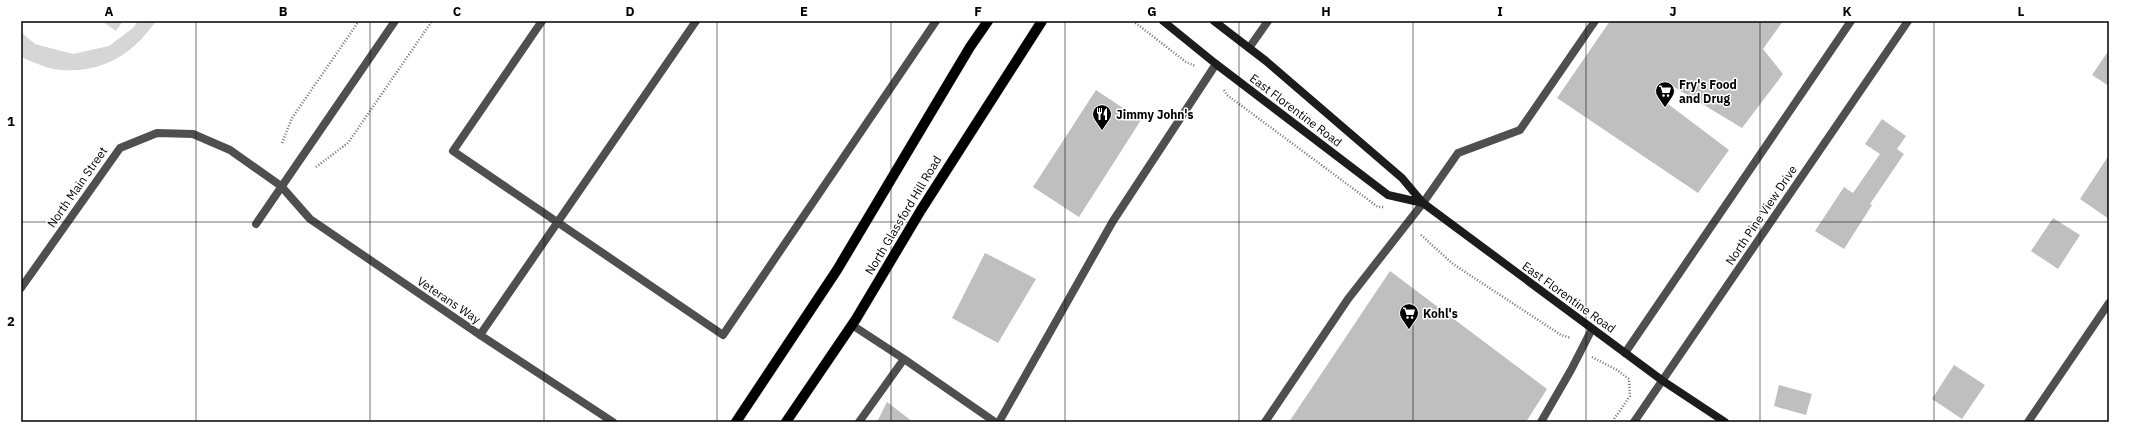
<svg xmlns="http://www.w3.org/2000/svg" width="2130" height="443" viewBox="0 0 2130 443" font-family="'IBM Plex Sans',sans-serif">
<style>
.green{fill:#d6d6d6}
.building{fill:#bfbfbf}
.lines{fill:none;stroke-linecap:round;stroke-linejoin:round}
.primary-casing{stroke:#dbdbdb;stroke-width:11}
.path{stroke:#717171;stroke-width:2.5;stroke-dasharray:1 2;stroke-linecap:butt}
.lane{stroke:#4f4f4f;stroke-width:8}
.street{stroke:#4f4f4f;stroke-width:8}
.secondary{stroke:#1c1c1c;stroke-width:8}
.primary{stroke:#000;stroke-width:10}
.grid{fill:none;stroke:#000;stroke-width:1;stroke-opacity:0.55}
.labels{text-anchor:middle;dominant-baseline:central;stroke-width:3;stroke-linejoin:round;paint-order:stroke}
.poi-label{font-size:12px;font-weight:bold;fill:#000;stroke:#fff;text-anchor:start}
.street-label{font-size:12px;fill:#000;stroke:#fff}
.neatline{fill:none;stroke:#000;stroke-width:1.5}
.grid-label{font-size:13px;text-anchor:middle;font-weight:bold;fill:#000}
</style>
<rect width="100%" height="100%" fill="#fff"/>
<path class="green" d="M 102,21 L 123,21 L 116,31 Z
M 138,21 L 156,21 C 132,55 103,73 60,70 C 49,69 36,63 25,59 L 21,56 L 21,32 L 35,44 L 73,54 L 109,46 L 133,28 Z"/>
<path class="building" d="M 1610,21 L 1783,21 L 1763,49 L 1783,74 L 1742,128 L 1669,84 L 1660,98 L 1729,150 L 1698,193 L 1557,98 Z
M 2109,50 L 2109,86 L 2092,75 Z
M 1096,90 L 1141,120 L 1079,217 L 1033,187 Z
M 1882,119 L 1906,136 L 1897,149 L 1904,154 L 1870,204 L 1872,205 L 1844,249 L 1815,231 L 1844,187 L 1853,193 L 1880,154 L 1865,144 Z
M 2109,155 L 2109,219 L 2080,199 Z
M 2053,218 L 2080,235 L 2058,269 L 2031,251 Z
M 985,253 L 1036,279 L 998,343 L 952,318 Z
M 1390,271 L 1547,389 L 1526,422 L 1289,422 Z
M 1954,365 L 1985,385 L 1962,419 L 1932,399 Z
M 1779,385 L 1812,394 L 1806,415 L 1774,406 Z
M 887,402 L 913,422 L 877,422 Z"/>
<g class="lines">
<defs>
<path id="primary" d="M 736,422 L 837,270 L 970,47 L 988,21
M 786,422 L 856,319 L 921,210 L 1042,21"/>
</defs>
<use href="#primary" class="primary-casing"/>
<path class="path" d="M 1133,21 L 1186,62 L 1195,66
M 1224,90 L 1227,95 L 1378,207 L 1384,207
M 282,143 L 292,118 L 359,21
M 316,167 L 348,143 L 432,21
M 1421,235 L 1453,264 L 1561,335 L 1571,338
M 1592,357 L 1617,370 L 1629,379 L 1630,396 L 1612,422"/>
<path class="lane" d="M 542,21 L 453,151 L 723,335 L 936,21
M 1249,48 L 1268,21
M 852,325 L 904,359 L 995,422
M 480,335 L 696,21
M 1625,353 L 1851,21
M 859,422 L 904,359
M 999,422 L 1113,221 L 1216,64
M 1265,422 L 1348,299 L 1423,203 L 1458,153 L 1520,130 L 1595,21
M 1541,422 L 1571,370 L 1592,329"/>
<path class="street" d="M 256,224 L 395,21
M 21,288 L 120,148 L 157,133 L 193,134 L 230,150 L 281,186 L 310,219 L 480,335 L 613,422
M 1634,422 L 1908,21
M 2028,422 L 2109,303"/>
<path class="secondary" d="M 1163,21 L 1216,64 L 1388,195 L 1423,203
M 1214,21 L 1266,61 L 1402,178 L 1423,203 L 1663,381 L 1725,422"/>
<use href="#primary" class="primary"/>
</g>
<path class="grid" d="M 196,21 L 196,422M 370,21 L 370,422M 544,21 L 544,422M 717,21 L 717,422M 891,21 L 891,422M 1065,21 L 1065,422M 1239,21 L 1239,422M 1413,21 L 1413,422M 1586,21 L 1586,422M 1760,21 L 1760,422M 1934,21 L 1934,422M 21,222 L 2109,222"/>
<defs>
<symbol id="supermarket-pin" viewBox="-11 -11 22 30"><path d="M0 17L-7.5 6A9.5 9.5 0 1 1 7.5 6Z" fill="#000" stroke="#fff"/><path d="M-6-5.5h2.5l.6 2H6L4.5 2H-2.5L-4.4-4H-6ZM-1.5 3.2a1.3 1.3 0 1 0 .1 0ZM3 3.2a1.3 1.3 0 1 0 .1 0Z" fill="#fff"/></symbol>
<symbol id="restaurant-pin" viewBox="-11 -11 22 30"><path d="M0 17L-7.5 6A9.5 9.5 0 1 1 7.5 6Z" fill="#000" stroke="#fff"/><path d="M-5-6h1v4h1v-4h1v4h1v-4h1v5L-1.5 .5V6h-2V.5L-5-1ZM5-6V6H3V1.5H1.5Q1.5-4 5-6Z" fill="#fff"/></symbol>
</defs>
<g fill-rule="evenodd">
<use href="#supermarket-pin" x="1654" y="80" width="22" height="30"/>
<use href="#restaurant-pin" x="1091" y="103" width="22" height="30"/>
<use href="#supermarket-pin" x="1398" y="302" width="22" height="30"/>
</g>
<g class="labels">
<g class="poi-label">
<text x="1679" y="84">Fry's Food<tspan x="1679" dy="14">and Drug</tspan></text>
<text x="1116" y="114">Jimmy John's</text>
<text x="1423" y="313">Kohl's</text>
</g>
<g class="street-label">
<text transform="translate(1296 110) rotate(37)">East Florentine Road</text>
<text transform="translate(77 187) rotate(-55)">North Main Street</text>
<text transform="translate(903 215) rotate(-59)">North Glassford Hill Road</text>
<text transform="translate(1761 215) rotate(-56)">North Pine View Drive</text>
<text transform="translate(1569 297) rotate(36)">East Florentine Road</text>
<text transform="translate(449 300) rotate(34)">Veterans Way</text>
</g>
</g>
<rect width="2130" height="443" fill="none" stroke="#ffffff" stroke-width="44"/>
<rect x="22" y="22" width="2086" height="399" class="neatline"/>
<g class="grid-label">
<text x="109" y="16">A</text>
<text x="283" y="16">B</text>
<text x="457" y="16">C</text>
<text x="630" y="16">D</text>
<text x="804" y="16">E</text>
<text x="978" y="16">F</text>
<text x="1152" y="16">G</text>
<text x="1326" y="16">H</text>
<text x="1500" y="16">I</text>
<text x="1673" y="16">J</text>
<text x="1847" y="16">K</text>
<text x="2021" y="16">L</text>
<text x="11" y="126">1</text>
<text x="11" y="326">2</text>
</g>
</svg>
